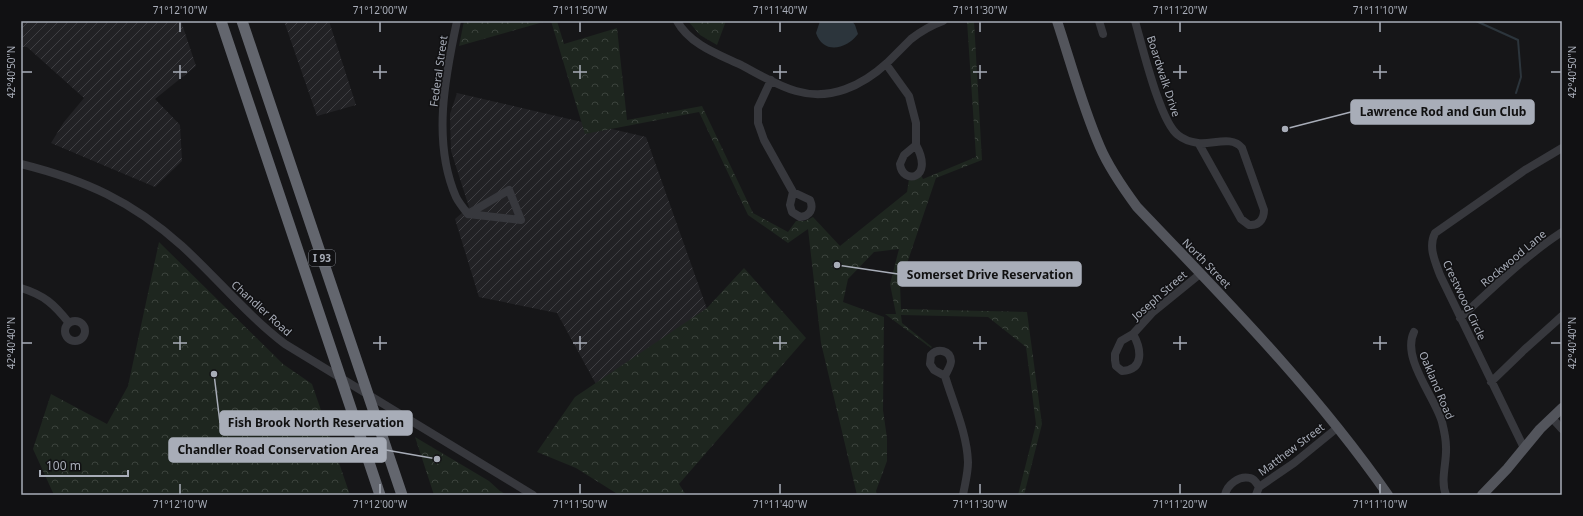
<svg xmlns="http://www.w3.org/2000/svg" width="1583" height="516" viewBox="0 0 1583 516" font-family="'Noto Sans',sans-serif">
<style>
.industrial{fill:url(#industrial-furrows)}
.park{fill:url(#park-crowns)}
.water{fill:#2c353c}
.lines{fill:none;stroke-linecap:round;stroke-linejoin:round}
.stream{stroke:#2c353c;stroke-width:2}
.minor{stroke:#37383d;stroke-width:8}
.major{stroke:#53555c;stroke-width:10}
.highway{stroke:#63666e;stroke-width:11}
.ticks{fill:none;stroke:#a8adb8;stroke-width:1.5}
.labels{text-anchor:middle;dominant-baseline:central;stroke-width:3;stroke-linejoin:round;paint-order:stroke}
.shield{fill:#111113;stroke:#7b7e86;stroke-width:1}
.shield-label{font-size:10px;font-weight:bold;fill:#a8adb8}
.street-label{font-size:11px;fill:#a8adb8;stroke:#111113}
.leader{fill:none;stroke:#a8adb8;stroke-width:1.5}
.callout-dot{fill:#a8adb8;stroke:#111113;stroke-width:1.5}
.callout{fill:#a8adb8;stroke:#a8adb8;stroke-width:1.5}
.callout-label{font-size:12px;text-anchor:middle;font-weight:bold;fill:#111}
.neatline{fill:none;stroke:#a8adb8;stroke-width:1.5}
.ticks-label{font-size:10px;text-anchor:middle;fill:#a8adb8}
</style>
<defs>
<pattern id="industrial-furrows" width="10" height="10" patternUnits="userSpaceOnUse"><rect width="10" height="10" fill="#222225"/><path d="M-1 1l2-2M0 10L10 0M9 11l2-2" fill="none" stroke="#3f3f43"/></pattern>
<pattern id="park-crowns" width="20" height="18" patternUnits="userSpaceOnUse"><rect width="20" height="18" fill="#1e261f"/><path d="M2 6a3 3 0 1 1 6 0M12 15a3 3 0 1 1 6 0" fill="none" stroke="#3c433d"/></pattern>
</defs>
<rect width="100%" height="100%" fill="#161618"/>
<path class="industrial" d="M 21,21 L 181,21 L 196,66 L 155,99 L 180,125 L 182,161 L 155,187 L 51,143 L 64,122 L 84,98 L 27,47 L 21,47 Z
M 284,21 L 329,21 L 356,105 L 317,116 Z
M 457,93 L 646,137 L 707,309 L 597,386 L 557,313 L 479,297 L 455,219 L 469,207 L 451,151 L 450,114 Z"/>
<path class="park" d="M 464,21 L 547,21 L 459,46 Z
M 551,21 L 557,21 L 564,44 L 617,28 L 627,120 L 702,106 L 753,213 L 788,232 L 796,221 L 805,221 L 813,217 L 840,246 L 907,192 L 909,179 L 921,175 L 923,179 L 976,157 L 967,21 L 974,21 L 982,160 L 936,178 L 900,284 L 901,309 L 1027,312 L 1042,424 L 1024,495 L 1018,495 L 1036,424 L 1026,347 L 988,317 L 901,315 L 902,323 L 932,347 L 931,348 L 885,314 L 896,314 L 890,284 L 899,249 L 874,252 L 848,279 L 843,302 L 884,317 L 883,410 L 887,438 L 887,461 L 876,491 L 877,495 L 857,495 L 821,343 L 808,229 L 788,243 L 748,215 L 699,112 L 585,134 Z
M 688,21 L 726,21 L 717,45 L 700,35 Z
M 159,242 L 283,364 L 312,384 L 350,495 L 54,495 L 33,449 L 51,394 L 107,424 L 128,386 Z
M 744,268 L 806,338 L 679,484 L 686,495 L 619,495 L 576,468 L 537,452 L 575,397 L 707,308 Z
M 415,437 L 489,481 L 500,491 L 507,495 L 434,495 Z"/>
<path class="water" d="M 820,21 L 852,21 L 855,25 L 858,34 C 847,49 823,55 816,33 Z"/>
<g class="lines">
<path class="stream" d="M 1476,21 L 1518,40 L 1521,77 L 1516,93"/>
<path class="minor" d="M 457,21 C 445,77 432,142 456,197 C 459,203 464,209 468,214 L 509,190 L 521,220 L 468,214
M 677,21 C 690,45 720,55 743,66 C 760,75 778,86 796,91 C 830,101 862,86 887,63 C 895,55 903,47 911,39 C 920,32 932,25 943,21
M 1099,21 L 1103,34
M 1135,21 C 1142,45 1160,122 1178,135 C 1184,140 1191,142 1198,143 C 1212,145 1232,135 1242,148 L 1264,210 C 1264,220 1258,226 1249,225 L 1241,219 L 1199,144
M 886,64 L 909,96 L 916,123 L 916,145 L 904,155 L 900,164 C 902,185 935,180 916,145
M 771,80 L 758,108 L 758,123 L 764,140 L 793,192 L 790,205 L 792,212 L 800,217 C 810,216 814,209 810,200 L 793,192
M 21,164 C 85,180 132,201 182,246 C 217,278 247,315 285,344 L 533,495
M 21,288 C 44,295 54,304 69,323
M 1460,318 C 1493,288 1525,256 1562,232
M65 331a10 10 0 1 1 20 0a10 10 0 1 1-20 0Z
M 1414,332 C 1401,358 1435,397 1442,422 C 1444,430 1446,439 1446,447 C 1447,462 1440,480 1446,495
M 1133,334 C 1141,348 1145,370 1122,371 L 1116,366 L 1115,360 L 1115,354 L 1121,341 L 1133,334 L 1152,313 L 1200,274
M 945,376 C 947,371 951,366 951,361 C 950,350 938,348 931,355 L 930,364 L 934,370 L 945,376 C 953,403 967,433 968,462 C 968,473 965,484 963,495
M 1491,382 L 1524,350 L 1562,316
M 1552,418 L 1562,429
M 1524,448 L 1440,275 C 1435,261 1428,247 1435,233 L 1525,170 L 1562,148
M 1225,495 C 1227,485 1239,475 1250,478 C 1255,479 1257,484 1259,487
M 1256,495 L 1259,487 L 1294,463 L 1337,428"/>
<path class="major" d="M 1057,21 C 1071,63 1082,106 1100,147 C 1109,168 1123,188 1137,207 C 1225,299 1315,390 1388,495
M 1482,495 L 1507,469 L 1540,429 L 1562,408"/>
<path class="highway" d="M 221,21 L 380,495
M 242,21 L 402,495"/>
</g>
<path class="ticks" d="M 180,22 L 180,32M 380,22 L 380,32M 580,22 L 580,32M 780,22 L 780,32M 980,22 L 980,32M 1180,22 L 1180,32M 1380,22 L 1380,32M 180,65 L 180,79M 380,65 L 380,79M 580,65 L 580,79M 780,65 L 780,79M 980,65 L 980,79M 1180,65 L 1180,79M 1380,65 L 1380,79M 22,72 L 32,72M 173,72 L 187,72M 373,72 L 387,72M 573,72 L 587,72M 773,72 L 787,72M 973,72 L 987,72M 1173,72 L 1187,72M 1373,72 L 1387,72M 1551,72 L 1561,72M 180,336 L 180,350M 380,336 L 380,350M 580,336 L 580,350M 780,336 L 780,350M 980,336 L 980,350M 1180,336 L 1180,350M 1380,336 L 1380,350M 22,343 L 32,343M 173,343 L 187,343M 373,343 L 387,343M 573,343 L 587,343M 773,343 L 787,343M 973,343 L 987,343M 1173,343 L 1187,343M 1373,343 L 1387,343M 1551,343 L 1561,343M 180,484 L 180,494M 380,484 L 380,494M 580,484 L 580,494M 780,484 L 780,494M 980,484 L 980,494M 1180,484 L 1180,494M 1380,484 L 1380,494"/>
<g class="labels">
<rect class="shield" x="309" y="250" width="26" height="16" rx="3"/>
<g class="shield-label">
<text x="322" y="258">I 93</text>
</g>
<g class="street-label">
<text transform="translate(438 71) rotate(-82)">Federal Street</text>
<text transform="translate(1164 76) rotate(72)">Boardwalk Drive</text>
<text transform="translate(1513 258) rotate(-40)">Rockwood Lane</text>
<text transform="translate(1207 263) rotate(46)">North Street</text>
<text transform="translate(1159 295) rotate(-41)">Joseph Street</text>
<text transform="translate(1465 300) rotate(65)">Crestwood Circle</text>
<text transform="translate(262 308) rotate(42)">Chandler Road</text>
<text transform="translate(1437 385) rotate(67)">Oakland Road</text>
<text transform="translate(1291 449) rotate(-37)">Matthew Street</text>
</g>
</g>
<path class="leader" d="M1285 129L1351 112M837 265L898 274M214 374L220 423M437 459L386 450"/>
<g class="callout-dot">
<circle cx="1285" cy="129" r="4"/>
<circle cx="837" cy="265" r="4"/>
<circle cx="214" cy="374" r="4"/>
<circle cx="437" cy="459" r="4"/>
</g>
<g class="callout">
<rect x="1351" y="100" width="183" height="24" rx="4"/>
<rect x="898" y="262" width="183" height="24" rx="4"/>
<rect x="220" y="411" width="192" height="24" rx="4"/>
<rect x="169" y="438" width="217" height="24" rx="4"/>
</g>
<g class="callout-label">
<text x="1443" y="116">Lawrence Rod and Gun Club</text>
<text x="990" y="279">Somerset Drive Reservation</text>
<text x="316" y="427">Fish Brook North Reservation</text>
<text x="278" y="454">Chandler Road Conservation Area</text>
</g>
<rect width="1583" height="516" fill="none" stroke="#111113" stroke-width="44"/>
<path d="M40 470v6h88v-6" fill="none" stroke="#a8adb8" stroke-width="2"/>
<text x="46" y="470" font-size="12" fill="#a8adb8" stroke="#111113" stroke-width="3" paint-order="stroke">100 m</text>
<rect x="22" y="22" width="1539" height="472" class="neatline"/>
<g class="ticks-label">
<text x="180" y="14">71°12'10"W</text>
<text x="380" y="14">71°12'00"W</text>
<text x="580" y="14">71°11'50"W</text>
<text x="780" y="14">71°11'40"W</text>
<text x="980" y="14">71°11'30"W</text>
<text x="1180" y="14">71°11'20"W</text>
<text x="1380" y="14">71°11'10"W</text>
<text transform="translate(11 72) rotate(-90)" y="4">42°40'50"N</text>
<text transform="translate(1572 72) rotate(-90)" y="4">42°40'50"N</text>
<text transform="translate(11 343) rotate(-90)" y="4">42°40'40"N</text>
<text transform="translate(1572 343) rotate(-90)" y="4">42°40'40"N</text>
<text x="180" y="508">71°12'10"W</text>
<text x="380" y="508">71°12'00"W</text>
<text x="580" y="508">71°11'50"W</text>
<text x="780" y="508">71°11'40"W</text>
<text x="980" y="508">71°11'30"W</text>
<text x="1180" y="508">71°11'20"W</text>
<text x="1380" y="508">71°11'10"W</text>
</g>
</svg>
